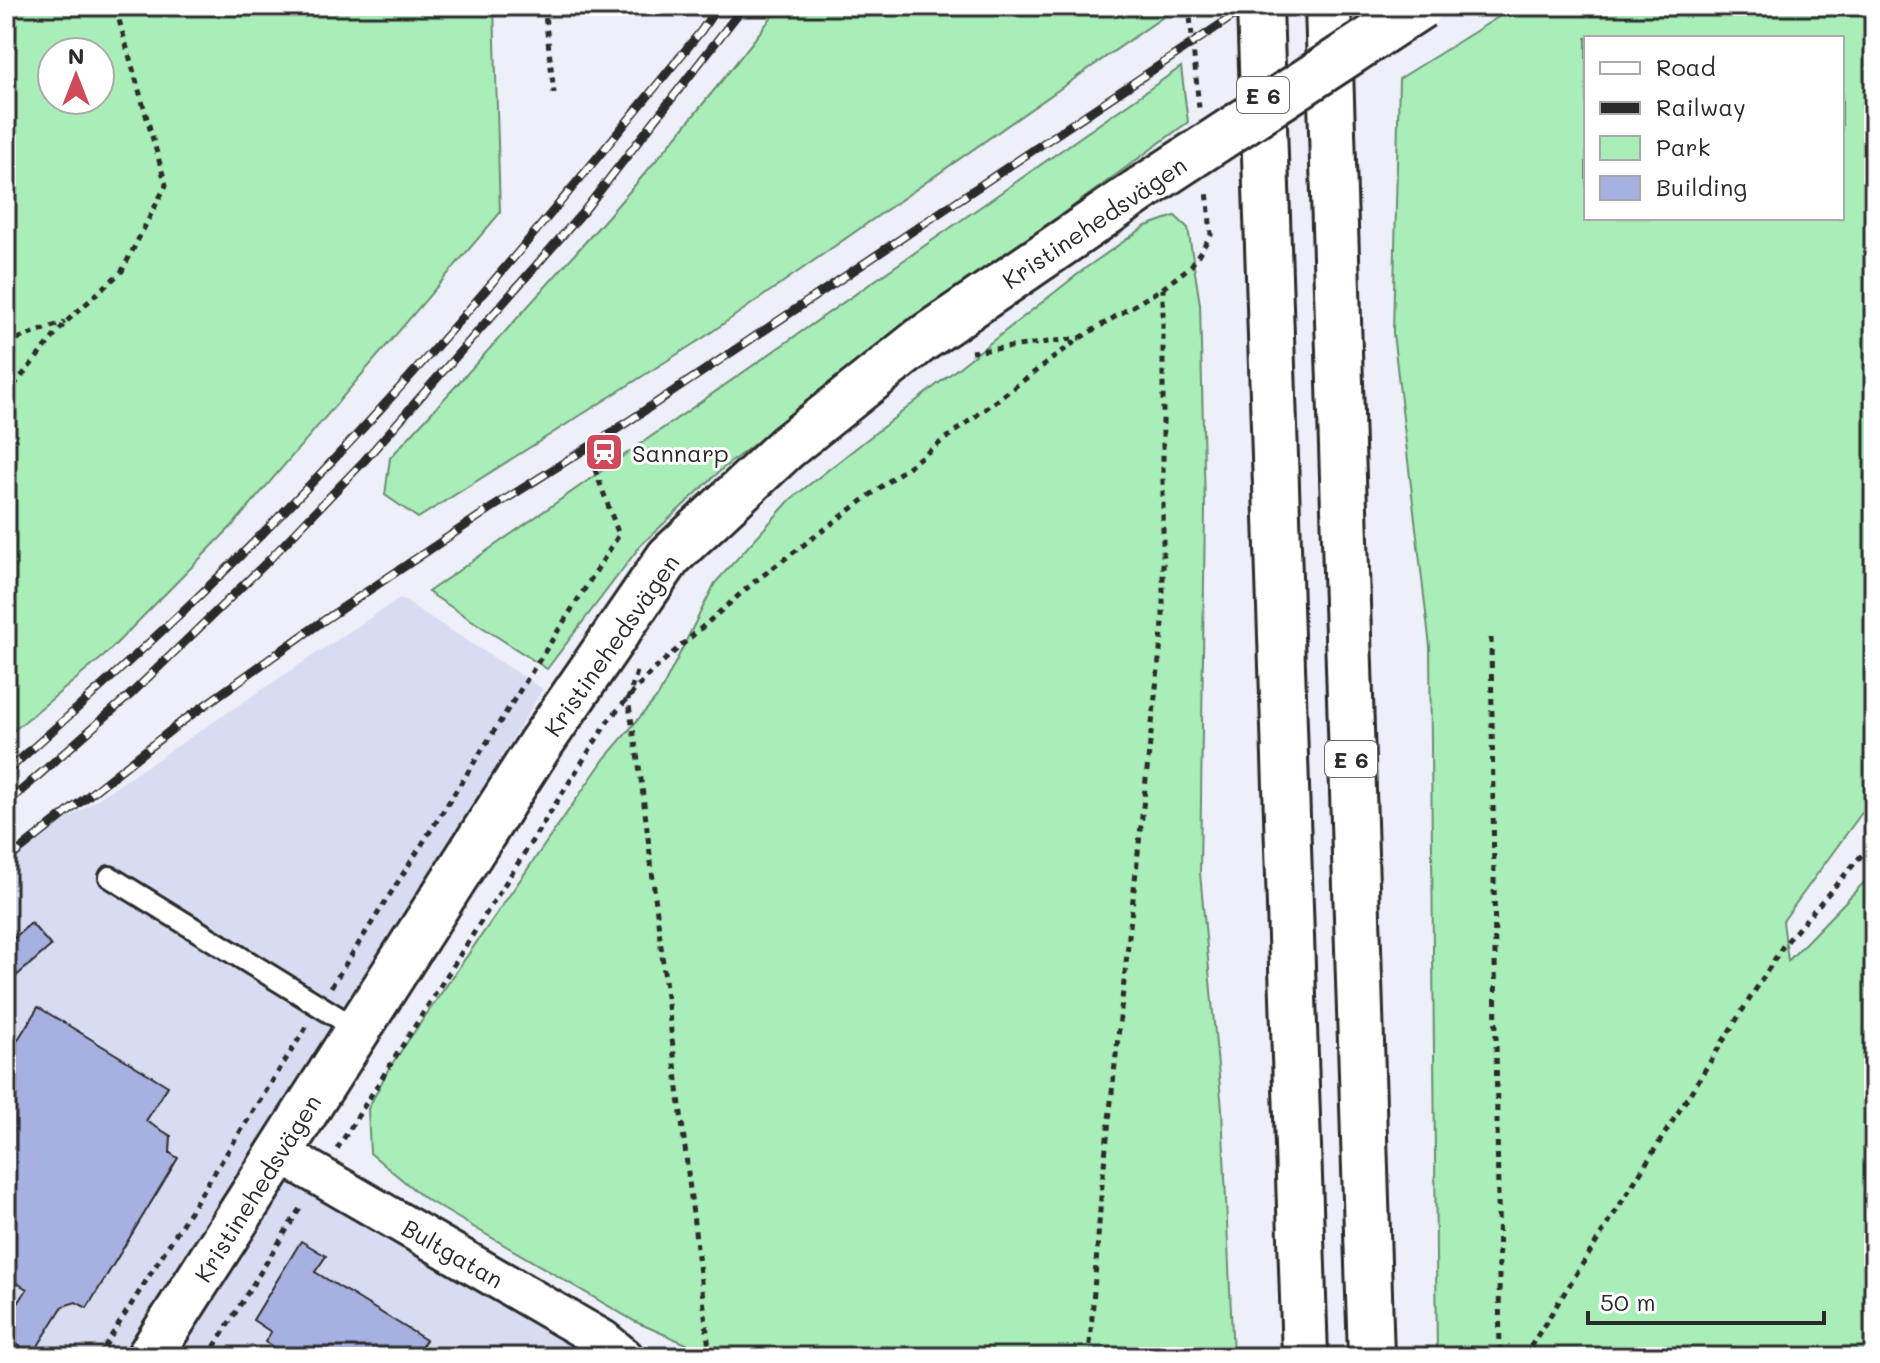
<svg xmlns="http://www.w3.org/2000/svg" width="1880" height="1363" viewBox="0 0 1880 1363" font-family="Mali,sans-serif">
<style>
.built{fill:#d8dcf2}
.green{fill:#a9edb8;stroke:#6a8c72;stroke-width:2;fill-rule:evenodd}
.building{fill:#a6b0e1;stroke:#2b2b2b;stroke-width:2}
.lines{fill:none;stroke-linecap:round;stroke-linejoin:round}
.lane-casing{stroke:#2b2b2b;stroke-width:26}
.street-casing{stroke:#2b2b2b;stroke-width:44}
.secondary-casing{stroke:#2b2b2b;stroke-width:50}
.highway-casing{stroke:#2b2b2b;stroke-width:50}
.path{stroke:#2b2b2b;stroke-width:5;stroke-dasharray:6 6;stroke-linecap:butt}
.lane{stroke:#fff;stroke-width:20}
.street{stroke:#fff;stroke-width:38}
.secondary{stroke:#fff;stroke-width:44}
.highway{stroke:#fff;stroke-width:44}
.rail-casing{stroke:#2b2b2b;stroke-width:9}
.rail{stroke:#fff;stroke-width:6;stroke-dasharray:18;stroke-linecap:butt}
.secondary-bridge-casing{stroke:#2b2b2b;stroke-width:50;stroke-linecap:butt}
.secondary-bridge{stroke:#fff;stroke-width:44}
.labels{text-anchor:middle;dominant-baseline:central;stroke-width:6;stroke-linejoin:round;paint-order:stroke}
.shield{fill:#fff;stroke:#6b6b6b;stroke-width:2}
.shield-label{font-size:22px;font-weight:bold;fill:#2b2b2b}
.street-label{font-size:24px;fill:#2b2b2b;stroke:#fff}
.poi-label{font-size:24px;fill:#2b2b2b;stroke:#fff;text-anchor:start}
</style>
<rect width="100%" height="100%" fill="#edeff9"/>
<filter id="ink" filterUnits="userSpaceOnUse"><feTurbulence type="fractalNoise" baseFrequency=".0125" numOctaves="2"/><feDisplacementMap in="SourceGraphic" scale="16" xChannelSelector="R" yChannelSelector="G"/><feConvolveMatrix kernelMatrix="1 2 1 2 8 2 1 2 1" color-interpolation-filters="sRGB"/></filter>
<g filter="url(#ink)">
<path class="built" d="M 400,598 L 543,689 L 260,1150 L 588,1357 L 6,1357 L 6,860 Z"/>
<path class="green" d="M 6,6 L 494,6 L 500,213 L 233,525 L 104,656 L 6,737 ZM 100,52 L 100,100 L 52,100 L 52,52 Z
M 780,6 L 1172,6 L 1170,12 L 703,338 L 418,518 L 385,495 L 390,458 C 524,311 660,165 780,6 Z
M 1516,6 L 1874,6 L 1874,796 L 1783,921 L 1788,961 L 1874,872 L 1874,1357 L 1437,1357 L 1430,647 L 1393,333 L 1399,79 ZM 1842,38 L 1842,218 L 1586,218 L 1586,38 Z
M 1181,67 L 1188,122 L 854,367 L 722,469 L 641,545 L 547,669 L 428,592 Z
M 1175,216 L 1188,228 L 1200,304 L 1205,508 L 1200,873 L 1222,1109 L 1233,1357 L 716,1357 L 636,1322 L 424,1198 L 370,1153 L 368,1109 L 389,1068 L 605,758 L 659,695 L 715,583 L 791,499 L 1087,267 L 1146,226 Z"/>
<path class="building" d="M 31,923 L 51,946 L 14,978 L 6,968 L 6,945 Z
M 38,1007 L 168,1086 L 146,1121 L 171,1136 L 170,1153 L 178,1158 L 87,1308 L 76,1302 L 63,1306 L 33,1354 L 6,1338 L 6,1323 L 27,1289 L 6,1277 L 6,1059 Z
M 301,1241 L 326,1256 L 315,1272 L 426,1340 L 415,1357 L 290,1357 L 265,1342 L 271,1332 L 253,1320 Z"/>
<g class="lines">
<defs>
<path id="lane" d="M 110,877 L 357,1029"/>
<path id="street" d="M 280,1153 L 603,1340 L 624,1357"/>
<path id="secondary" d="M 149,1357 L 539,746 L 669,557 L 787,447 L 921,340 L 1143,188"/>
<path id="highway" d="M 1260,6 L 1305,1357
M 1328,6 L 1371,1357"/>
</defs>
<use href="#lane" class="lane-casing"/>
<use href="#street" class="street-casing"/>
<use href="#secondary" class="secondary-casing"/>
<use href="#highway" class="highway-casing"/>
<path class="path" d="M 544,6 L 554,93
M 1189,6 L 1199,108
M 6,343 L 65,322
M 971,352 L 1080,338
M 6,395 L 66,322 L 122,271 L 166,185 L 115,6
M 1491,638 L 1500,1357
M 637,672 L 628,699 L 641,779 L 710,1357
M 331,987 L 619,535 L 594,467
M 337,1149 L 608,721 L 652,671 L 754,582 L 1080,338 L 1163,288 L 1191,266 L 1211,235 L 1207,190
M 98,1357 L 307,1026
M 208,1357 L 302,1205
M 1089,1357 L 1102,1184 L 1163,623 L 1163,289
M 1524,1357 L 1783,946 L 1874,841"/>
<use href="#lane" class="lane"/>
<use href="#street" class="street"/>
<use href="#secondary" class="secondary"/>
<use href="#highway" class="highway"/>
<defs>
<path id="rail" d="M 6,772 C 89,698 172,624 250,546 C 412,384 557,208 701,31 L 718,6
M 6,804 L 131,694 L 266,563 L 364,461 L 584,211 L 744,6
M 6,861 L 180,723 L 320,623 L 490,509 L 614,431 L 1248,6"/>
</defs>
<use href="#rail" class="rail-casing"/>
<use href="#rail" class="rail"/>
<defs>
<path id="secondary-bridge" d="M 1143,188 L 1421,6"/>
</defs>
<use href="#secondary-bridge" class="secondary-bridge-casing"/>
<use href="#secondary-bridge" class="secondary-bridge"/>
</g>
</g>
<defs>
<symbol id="station-square" viewBox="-11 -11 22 22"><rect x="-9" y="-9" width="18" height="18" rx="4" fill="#d1495b" stroke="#fff"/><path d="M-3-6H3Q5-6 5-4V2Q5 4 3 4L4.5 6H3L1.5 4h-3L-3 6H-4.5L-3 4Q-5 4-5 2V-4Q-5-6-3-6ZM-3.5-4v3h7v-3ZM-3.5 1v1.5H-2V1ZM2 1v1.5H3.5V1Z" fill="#fff"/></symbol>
</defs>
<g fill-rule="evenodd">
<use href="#station-square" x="582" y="430" width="44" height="44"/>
</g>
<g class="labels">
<g class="shield">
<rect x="1237" y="77" width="52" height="36" rx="6"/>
<rect x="1325" y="741" width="52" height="36" rx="6"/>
</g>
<g class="shield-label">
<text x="1263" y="95">E 6</text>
<text x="1351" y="759">E 6</text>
</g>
<g class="street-label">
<text transform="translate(1094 222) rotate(-34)">Kristinehedsvägen</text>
<text transform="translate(611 645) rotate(-55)">Kristinehedsvägen</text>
<text transform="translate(257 1188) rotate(-58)">Kristinehedsvägen</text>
<text transform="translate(453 1253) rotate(30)">Bultgatan</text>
</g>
<g class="poi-label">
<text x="632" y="452">Sannarp</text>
</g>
</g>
<rect width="1880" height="1363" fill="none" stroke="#fff" stroke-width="32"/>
<rect x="16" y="16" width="1848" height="1331" fill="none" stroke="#2b2b2b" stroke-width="3" filter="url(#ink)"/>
<rect x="1584" y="36" width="260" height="184" fill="#ffffff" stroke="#aaaaaa" stroke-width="2"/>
<rect x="1600" y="62" width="40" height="12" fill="#ffffff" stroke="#aaaaaa" stroke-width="2"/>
<text x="1656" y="76" font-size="24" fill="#2b2b2b">Road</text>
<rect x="1600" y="102" width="40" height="12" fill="#2b2b2b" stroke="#aaaaaa" stroke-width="2"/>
<text x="1656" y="116" font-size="24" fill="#2b2b2b">Railway</text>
<rect x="1600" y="136" width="40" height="24" fill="#a9edb8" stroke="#aaaaaa" stroke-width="2"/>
<text x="1656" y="156" font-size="24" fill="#2b2b2b">Park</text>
<rect x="1600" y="176" width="40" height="24" fill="#a6b0e1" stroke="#aaaaaa" stroke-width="2"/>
<text x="1656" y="196" font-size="24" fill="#2b2b2b">Building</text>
<g transform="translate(76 76)"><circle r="38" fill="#ffffff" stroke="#aaaaaa" stroke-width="2"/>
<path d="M0-6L14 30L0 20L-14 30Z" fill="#d1495b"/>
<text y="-12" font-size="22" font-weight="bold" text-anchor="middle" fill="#2b2b2b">N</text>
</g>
<path d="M1588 1311v12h236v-12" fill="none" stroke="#2b2b2b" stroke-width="4"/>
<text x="1600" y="1311" font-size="24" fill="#2b2b2b" stroke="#ffffff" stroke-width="6" paint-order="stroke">50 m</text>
</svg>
